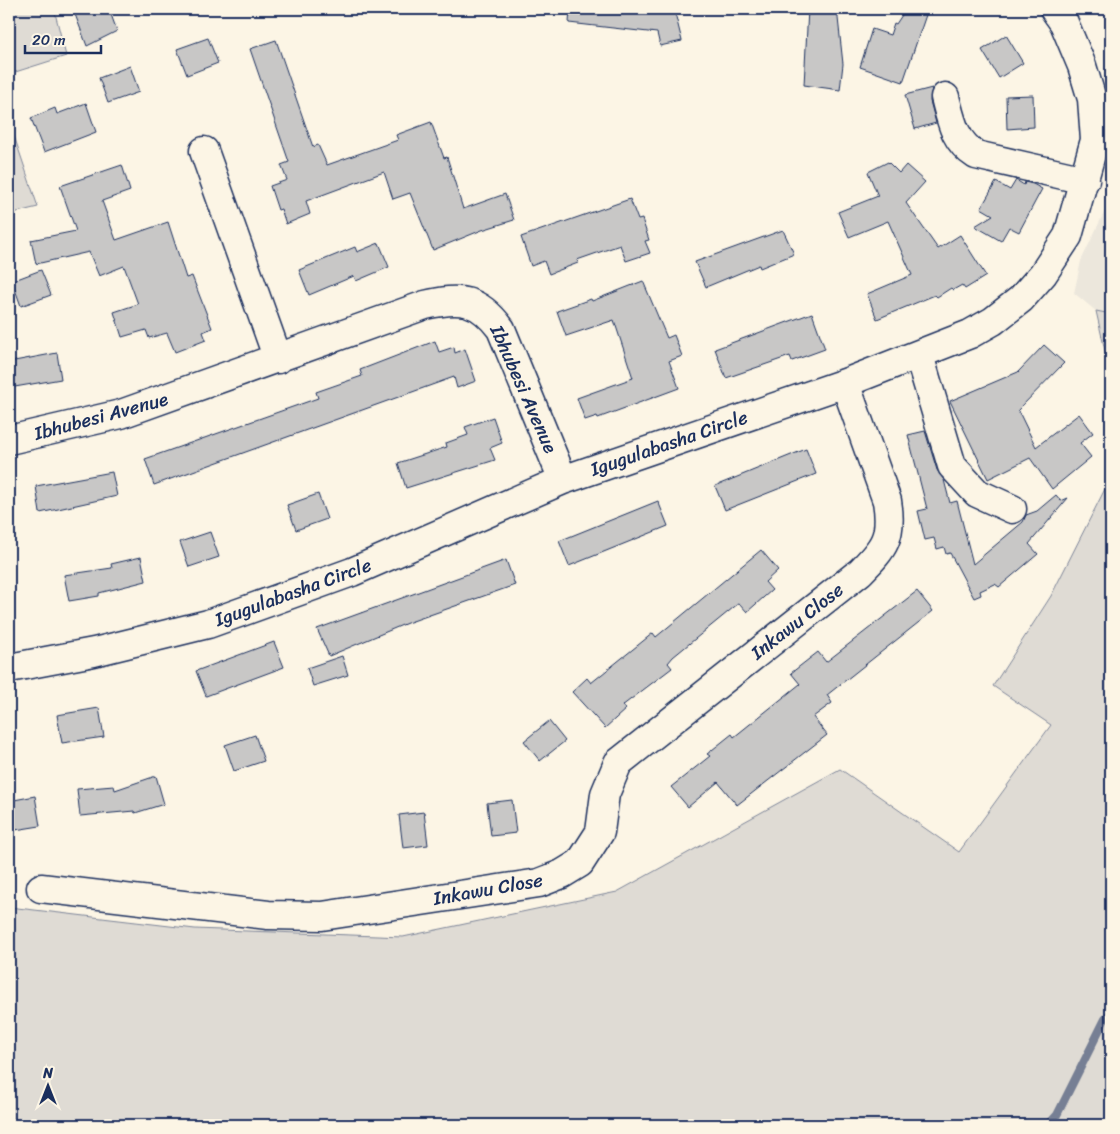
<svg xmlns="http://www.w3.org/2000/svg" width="1120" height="1134" viewBox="0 0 1120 1134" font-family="Sriracha,sans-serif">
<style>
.built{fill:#ece7dc}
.green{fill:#dfdbd4;stroke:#7d8599}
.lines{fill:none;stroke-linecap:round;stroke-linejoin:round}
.stream{stroke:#767f94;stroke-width:8}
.building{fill:#c8c7c6;stroke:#1b2f5e}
.minor-casing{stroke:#1b2f5e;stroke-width:31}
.minor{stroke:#fcf5e5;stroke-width:28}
.labels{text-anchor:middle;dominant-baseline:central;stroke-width:5;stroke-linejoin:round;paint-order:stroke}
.street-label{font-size:19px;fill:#1b2f5e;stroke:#fcf5e5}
</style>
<rect width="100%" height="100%" fill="#fcf5e5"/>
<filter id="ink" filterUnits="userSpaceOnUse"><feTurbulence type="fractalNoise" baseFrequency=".02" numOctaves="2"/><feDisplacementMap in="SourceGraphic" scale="10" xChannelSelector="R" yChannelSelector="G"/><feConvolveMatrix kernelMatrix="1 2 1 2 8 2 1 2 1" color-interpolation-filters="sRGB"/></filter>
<g filter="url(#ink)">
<path class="built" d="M 1111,198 L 1111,314 L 1096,311 L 1074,293 L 1081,261 Z"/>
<path class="green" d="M 9,9 L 54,9 L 66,56 L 9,74 Z
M 9,121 L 38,207 L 9,214 Z
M 1096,311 L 1111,314 L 1111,377 Z
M 1111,477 L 1111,1125 L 9,1125 L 9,907 L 195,929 L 403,937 L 617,892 L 840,769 L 959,852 L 1051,725 L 993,686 L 1051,596 Z"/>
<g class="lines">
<path class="stream" d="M 1048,1125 L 1057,1115 L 1105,1019 L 1111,1012"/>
</g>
<path class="building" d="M 73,9 L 109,9 L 117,31 L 87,46 Z
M 570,9 L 674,9 L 682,41 L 660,46 L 657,33 L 569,23 Z
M 808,9 L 837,9 L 843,64 L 840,90 L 804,85 Z
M 906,9 L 928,9 L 903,82 L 860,67 L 872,29 L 890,35 L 894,23 L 896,24 Z
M 1006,35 L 1023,63 L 999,78 L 982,50 Z
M 208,38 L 218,63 L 187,75 L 177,49 Z
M 276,40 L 313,147 L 318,145 L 327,165 L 398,140 L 396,135 L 431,122 L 444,158 L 447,157 L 463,209 L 505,194 L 514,220 L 482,230 L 433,250 L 410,193 L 393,199 L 384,172 L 306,201 L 310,214 L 286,224 L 281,209 L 278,210 L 270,186 L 287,180 L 281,165 L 289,162 L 250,49 Z
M 130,66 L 139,92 L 108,103 L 99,78 Z
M 932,88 L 930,101 L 936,123 L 915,129 L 905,95 Z
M 1033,95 L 1034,127 L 1007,129 L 1006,96 Z
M 86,103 L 96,132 L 44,152 L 31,118 L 55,108 L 57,114 Z
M 888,162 L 899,173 L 906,165 L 925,182 L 906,203 L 938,249 L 960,235 L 986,276 L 965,289 L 962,285 L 953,290 L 951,288 L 937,297 L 935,295 L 877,319 L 867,294 L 912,275 L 888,221 L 849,237 L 838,212 L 878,196 L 868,172 Z
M 122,165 L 130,191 L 102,201 L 116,240 L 168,222 L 186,278 L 192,276 L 212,328 L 203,332 L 206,340 L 175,352 L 167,333 L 149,338 L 146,330 L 122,337 L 114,312 L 138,304 L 124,266 L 99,276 L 89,252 L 36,264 L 31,240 L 76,231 L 60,186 Z
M 1016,180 L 1024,185 L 1025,182 L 1033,184 L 1042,189 L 1019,232 L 1009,227 L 1001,241 L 975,226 L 993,215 L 981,208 L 996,182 L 1010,190 Z
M 630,199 L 638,220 L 642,219 L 649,240 L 645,241 L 650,253 L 626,261 L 620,245 L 577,260 L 578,263 L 549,274 L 544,261 L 531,266 L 521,237 Z
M 783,230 L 794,254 L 760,268 L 759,265 L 706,287 L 695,262 Z
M 379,243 L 389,267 L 356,281 L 354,276 L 309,295 L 299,270 L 355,247 L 357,252 Z
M 41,270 L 51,295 L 21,306 L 12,281 Z
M 643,281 L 667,338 L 674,335 L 682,356 L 669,361 L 679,388 L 598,418 L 597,416 L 585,420 L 577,398 L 633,378 L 614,320 L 566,336 L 557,311 L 591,299 L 592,301 Z
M 812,313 L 825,349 L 792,361 L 790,356 L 726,378 L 715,349 Z
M 435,341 L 439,352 L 454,347 L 455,353 L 465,349 L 476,381 L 457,388 L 454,377 L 154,485 L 145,459 L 318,398 L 316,392 L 362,376 L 360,370 Z
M 1044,345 L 1064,363 L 1018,410 L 1036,447 L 1079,414 L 1093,433 L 1080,443 L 1091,457 L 1052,489 L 1030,458 L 988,479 L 950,401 L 1018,372 Z
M 57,353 L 61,379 L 9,388 L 9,362 Z
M 493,417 L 502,443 L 490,448 L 495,460 L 406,488 L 398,463 L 447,447 L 446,443 L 468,435 L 465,427 Z
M 925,431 L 937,470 L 944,480 L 950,503 L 957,501 L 973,564 L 1023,522 L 1026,515 L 1037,511 L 1056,495 L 1061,501 L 1068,498 L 1029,544 L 1038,554 L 999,587 L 995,584 L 980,591 L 981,595 L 974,598 L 950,553 L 946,554 L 944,547 L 937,549 L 934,538 L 925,540 L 918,511 L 927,509 L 908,435 Z
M 806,449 L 816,474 L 725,510 L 715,486 Z
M 112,472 L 117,496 L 40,513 L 36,486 Z
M 318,494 L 327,519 L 296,530 L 287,505 Z
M 658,501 L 668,526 L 569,566 L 559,541 Z
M 210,532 L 219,557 L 189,567 L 180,542 Z
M 761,550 L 778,570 L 765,582 L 772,590 L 747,612 L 739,603 L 673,657 L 668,663 L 672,668 L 622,706 L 626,709 L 605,728 L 572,692 L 587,678 L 591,683 L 653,633 L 656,637 Z
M 141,557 L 146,581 L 99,593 L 99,596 L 69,601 L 64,575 L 112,568 L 111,564 Z
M 506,560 L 515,585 L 407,623 L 329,656 L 317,629 Z
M 917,591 L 933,611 L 827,695 L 832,703 L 813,717 L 827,735 L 737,805 L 718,782 L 688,807 L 671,787 L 710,756 L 707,754 L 732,734 L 734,737 L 800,684 L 791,673 L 818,652 L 826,662 Z
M 274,642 L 284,667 L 206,696 L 196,671 Z
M 342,656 L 348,675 L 313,686 L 307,668 Z
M 99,708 L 104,737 L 62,743 L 57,715 Z
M 549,721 L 565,741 L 540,761 L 524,741 Z
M 255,735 L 264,761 L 234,771 L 225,745 Z
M 156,776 L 164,804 L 135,813 L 134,811 L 80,816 L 77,789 L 114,786 L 115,790 Z
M 35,796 L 40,826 L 9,831 L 9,801 Z
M 512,800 L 516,833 L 491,836 L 487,803 Z
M 424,812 L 428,845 L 403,848 L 399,815 Z"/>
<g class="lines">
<defs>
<path id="minor" d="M 945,97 C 951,120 954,141 976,155 L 1085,180
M 204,151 L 278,359
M 919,355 L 952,466 L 977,493 L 1012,509
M 9,440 L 121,414 L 425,305 C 460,297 478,298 501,329 L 563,480
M 9,668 L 94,652 L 208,624 L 352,572 L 563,480 L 845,383 L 970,334 L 993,321 L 1021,299 L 1043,274 L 1068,236 L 1095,140 L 1092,99 L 1082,66 L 1064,23 L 1054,9
M 41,888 L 268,915 L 322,916 L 539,883 L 562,874 L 580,863 L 600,832 L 605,794 L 618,763 L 860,572 C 884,548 893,537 887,501 L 845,383"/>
</defs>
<use href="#minor" class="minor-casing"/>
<use href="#minor" class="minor"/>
</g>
</g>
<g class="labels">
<g class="street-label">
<text transform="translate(524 389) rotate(66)">Ibhubesi Avenue</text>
<text transform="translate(101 416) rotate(-15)">Ibhubesi Avenue</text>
<text transform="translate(669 443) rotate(-19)">Igugulabasha Circle</text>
<text transform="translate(293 592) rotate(-20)">Igugulabasha Circle</text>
<text transform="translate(797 621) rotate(-38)">Inkawu Close</text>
<text transform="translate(488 889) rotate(-10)">Inkawu Close</text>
</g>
</g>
<rect width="1120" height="1134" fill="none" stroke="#fcf5e5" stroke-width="30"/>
<rect x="15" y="15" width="1090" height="1104" fill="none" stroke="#1b2f5e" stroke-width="2" filter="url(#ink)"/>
<g transform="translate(48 1086)" stroke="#fcf5e5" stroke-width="4" paint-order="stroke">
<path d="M0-4L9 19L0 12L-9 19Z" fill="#1b2f5e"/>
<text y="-8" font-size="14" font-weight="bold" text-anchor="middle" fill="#1b2f5e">N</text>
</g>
<path d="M25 45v8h76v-8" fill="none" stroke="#1b2f5e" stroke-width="2.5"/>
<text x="32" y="45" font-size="15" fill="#1b2f5e" stroke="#fcf5e5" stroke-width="4" paint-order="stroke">20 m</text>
</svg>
